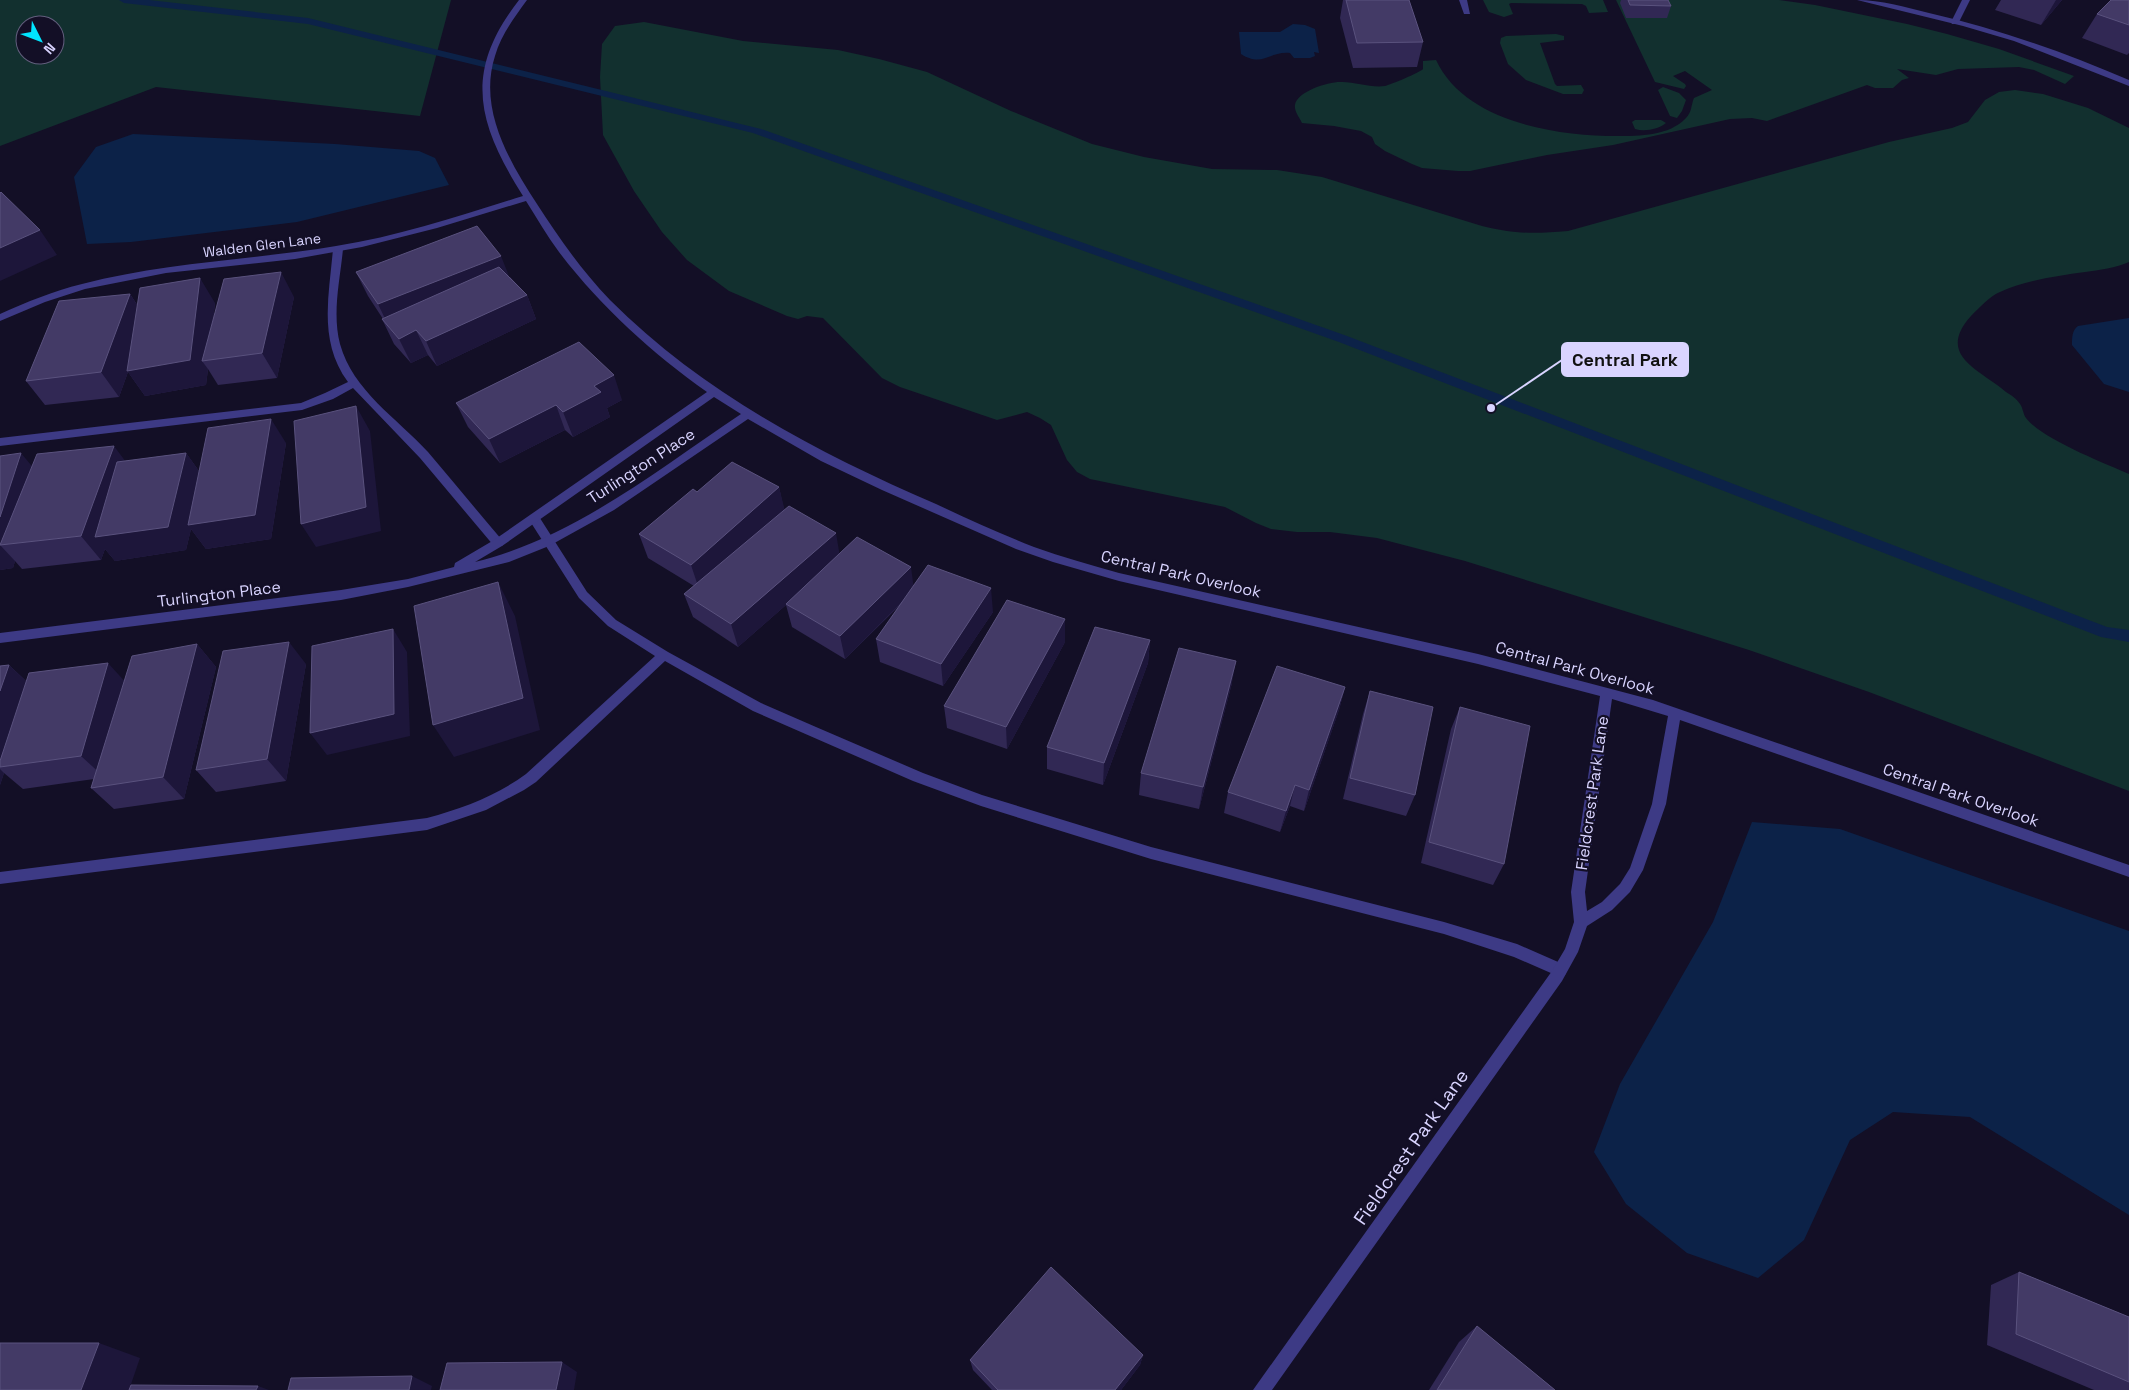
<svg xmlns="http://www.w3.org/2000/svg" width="2129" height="1390" viewBox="0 0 2129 1390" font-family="'Space Grotesk',sans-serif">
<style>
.green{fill:#12302f;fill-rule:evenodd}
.water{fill:#0c2248}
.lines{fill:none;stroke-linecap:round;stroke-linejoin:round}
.stream{fill:#0c2248;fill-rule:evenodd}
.lane{fill:#3d3a85;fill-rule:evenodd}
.street{fill:#3d3a85;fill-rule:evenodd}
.wall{fill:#312854}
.shaded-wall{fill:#1d163a}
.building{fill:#433a66;stroke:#5a527e}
.labels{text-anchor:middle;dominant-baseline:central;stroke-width:4.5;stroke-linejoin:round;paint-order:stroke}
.far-street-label{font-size:14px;fill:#d9d4ff;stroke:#130f26}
.street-label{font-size:16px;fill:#d9d4ff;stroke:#130f26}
.near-street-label{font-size:19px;fill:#d9d4ff;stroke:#130f26}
.leader{fill:none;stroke:#d9d4ff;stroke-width:2}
.callout-dot{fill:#d9d4ff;stroke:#130f26;stroke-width:2}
.callout{fill:#d9d4ff;stroke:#d9d4ff;stroke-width:2}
.callout-label{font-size:18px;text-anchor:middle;font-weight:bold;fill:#111}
</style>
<rect width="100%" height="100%" fill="#130f26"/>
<path class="green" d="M 0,0 L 451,0 L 420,116 L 156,87 L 0,146 ZM 25,25 L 55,25 L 55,55 L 25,55 Z
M 1483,0 L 1603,0 L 1608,12 L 1589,13 L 1586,6 L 1582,4 L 1511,3 L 1509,4 L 1513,14 L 1504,17 L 1489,12 Z
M 1616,0 L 1779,0 L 1815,5 L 1907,24 L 1947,34 L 1999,49 L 2074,76 L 2065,84 L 2034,70 L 2019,67 L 1958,69 L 1936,75 L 1897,69 L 1909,78 L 1902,80 L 1893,88 L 1875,88 L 1867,85 L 1767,121 L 1752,118 L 1730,119 L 1613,145 L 1547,155 L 1470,171 L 1458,171 L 1422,168 L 1412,164 L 1385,151 L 1375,144 L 1372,137 L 1361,131 L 1334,126 L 1302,123 C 1299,117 1294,111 1295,105 C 1297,91 1330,81 1342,82 C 1356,82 1371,88 1385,86 C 1390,85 1421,72 1423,69 L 1423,61 L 1436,60 C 1465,122 1556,136 1617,136 C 1640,136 1669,136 1686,118 C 1692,112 1691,105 1694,98 L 1712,90 L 1685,71 L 1673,76 L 1685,84 L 1686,86 L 1684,89 L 1655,82 Z
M 644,22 L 743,41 L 838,50 L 879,59 L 927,72 L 1011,111 L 1092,144 L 1144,157 L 1212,169 L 1277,170 L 1322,177 L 1482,226 C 1515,234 1534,234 1568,231 L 1889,142 L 1952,128 L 1968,122 L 1985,100 L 1999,92 L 2015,90 L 2043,94 L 2088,108 L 2129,128 L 2129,262 C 2116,268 2099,270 2085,272 C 2057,276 2026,280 2000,292 C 1990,296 1979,308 1971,316 C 1935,356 1981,370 2006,392 C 2011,395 2017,399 2020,404 C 2023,408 2023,414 2026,418 C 2042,439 2104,463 2129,474 L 2129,791 L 1869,692 L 1749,650 L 1465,561 L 1377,538 L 1330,532 L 1297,532 L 1271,529 L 1256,523 L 1225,507 L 1090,479 L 1077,472 L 1067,460 L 1051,425 L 1040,418 L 1027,412 L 997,420 L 900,387 L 882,378 L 823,318 L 807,316 L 798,319 L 787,316 L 729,291 L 687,260 L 662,232 L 634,191 L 603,135 L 600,77 L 602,44 L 615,26 Z
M 1556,34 L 1564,36 L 1564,40 L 1540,43 L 1555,84 L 1557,86 L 1581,85 L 1584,90 L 1582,94 L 1563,94 L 1526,80 L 1508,64 L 1500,43 L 1501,38 L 1506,36 Z
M 1663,87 L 1679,93 L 1686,100 L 1682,111 L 1677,118 L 1670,116 L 1658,90 Z
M 1635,120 L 1661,120 L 1666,123 C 1659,129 1645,132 1635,129 L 1632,122 Z"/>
<path class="water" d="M 1293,24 L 1305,25 L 1315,29 L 1319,53 L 1314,52 L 1315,56 L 1310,58 L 1294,58 L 1290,53 C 1269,51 1263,68 1241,54 L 1239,32 L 1280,32 Z
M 133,134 L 335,144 L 419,151 L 435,158 L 449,185 L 297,222 L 131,242 L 87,244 L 74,177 L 96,147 Z
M 2129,318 L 2129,392 L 2104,384 L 2072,345 C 2072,338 2072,330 2078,326 Z
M 1752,822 L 1840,829 L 2129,931 L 2129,1215 L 1970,1117 L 1893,1112 L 1850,1140 L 1804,1240 L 1758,1278 L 1687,1253 L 1626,1204 L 1594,1152 L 1620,1084 L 1713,922 Z"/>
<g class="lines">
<path class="stream" d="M 119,0 L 149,0 L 308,18 L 761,129 L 1347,336 L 2107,627 L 2129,630 L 2129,642 L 2101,637 L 1339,342 L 753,133 L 308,24 L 124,3 Z"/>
<path class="lane" d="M 1459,0 L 1467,0 L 1470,14 L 1464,14 Z
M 1962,0 L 1970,0 L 1958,24 L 1952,24 L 1951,22 Z
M 338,246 L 343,249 C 340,280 332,313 340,344 C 353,391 397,418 428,452 C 453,481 477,511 502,540 L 504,543 L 502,546 L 494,546 L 420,458 L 353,388 L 333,399 L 302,410 L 0,446 L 0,438 L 301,403 L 325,393 L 348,382 C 318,341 329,296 333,249 Z
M 534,514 L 538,515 L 587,592 L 616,620 L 668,652 L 761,703 L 816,727 L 923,773 L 982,795 L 1151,847 L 1444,922 L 1517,944 L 1565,965 L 1567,970 L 1565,975 L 1560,977 L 1514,957 L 1444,934 L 1151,859 L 981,806 L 913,781 L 753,711 L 665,661 L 536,782 L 524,790 L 486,810 L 427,830 L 0,884 L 0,872 L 427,818 C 463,808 496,796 526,774 L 655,656 L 608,626 L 579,598 L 528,518 Z"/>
<path class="street" d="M 519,0 L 527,0 C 514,18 501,35 495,56 C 478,109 509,161 537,204 C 559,238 582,271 610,300 C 702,392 817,453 936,504 C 968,519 1001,534 1034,547 C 1062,557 1091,565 1119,573 L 1478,654 L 1653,700 L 2129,865 L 2129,877 L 1680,720 L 1666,804 L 1643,870 L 1630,892 L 1612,910 L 1587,926 L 1578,952 L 1562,981 L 1272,1390 L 1253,1390 L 1552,971 L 1565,949 L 1574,922 L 1571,892 L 1600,696 L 1478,664 L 1119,581 L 1053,562 L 1016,549 L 882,490 L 821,461 L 748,419 L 614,510 L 549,546 L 509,562 L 408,587 L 341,600 L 0,643 L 0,633 L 341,590 L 408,579 L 454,567 L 455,563 L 494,540 L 707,392 C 652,353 600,306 559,252 C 547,236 537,218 526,201 L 437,228 L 362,247 L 295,259 L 166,273 L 85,289 L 45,302 L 0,321 L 0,314 C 27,302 53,291 82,284 C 165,262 252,260 336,246 C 400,236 461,215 523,196 C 477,123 463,72 519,0 ZM 714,397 L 741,414 C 657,470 574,538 475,562 L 502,546 ZM 1612,699 L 1668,716 L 1652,804 L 1630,868 L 1620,884 L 1602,902 L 1587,911 L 1585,892 Z
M 1857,0 C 1881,0 1905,7 1929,13 C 1998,29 2064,52 2129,80 L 2129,86 L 2014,41 L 1963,26 Z"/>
</g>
<path class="wall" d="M 1343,0 L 1409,0 L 1423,42 L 1417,67 L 1353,68 L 1340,18 Z
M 1621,0 L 1668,0 L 1671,6 L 1667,18 L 1626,18 L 1620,3 Z
M 2001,0 L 2062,0 L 2041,25 L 1995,10 Z
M 2129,0 L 2129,53 L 2127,55 L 2082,38 L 2097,14 Z
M 356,272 L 510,277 L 527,295 L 536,319 L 437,366 L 428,355 L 411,363 L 394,344 L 382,319 L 383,319 L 368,296 Z
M 130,294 L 138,306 L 215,303 L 213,321 L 294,297 L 277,378 L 218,385 L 208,369 L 206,385 L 145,396 L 128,372 L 119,397 L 45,405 L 26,381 Z
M 622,400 L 607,408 L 610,417 L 573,437 L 565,430 L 500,463 L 468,427 L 456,403 Z
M 286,443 L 271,539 L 206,549 L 191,529 L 186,550 L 115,561 L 105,549 L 101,560 L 22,569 L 15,561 L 13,568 L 0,570 L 0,456 L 32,466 L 125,461 L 186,453 L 199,471 Z
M 779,487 L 784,510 L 840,554 L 914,585 L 993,612 L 943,686 L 880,662 L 876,639 L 901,604 L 845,659 L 792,627 L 786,605 L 738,647 L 693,617 L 684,594 L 694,586 L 648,558 L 639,534 L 697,492 Z
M 1150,640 L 1148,663 L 1103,785 L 1047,769 L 1047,747 Z
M 1065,642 L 1007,749 L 947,728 L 944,706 Z
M 197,644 L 216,667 L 184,799 L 114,809 L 91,788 L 94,779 L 23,789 L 4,773 L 0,785 L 0,666 L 9,665 L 26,681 L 124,680 Z
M 306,664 L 286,781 L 216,792 L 196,770 Z
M 1232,683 L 1199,809 L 1139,795 L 1141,773 Z
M 1345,687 L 1339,710 L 1304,811 L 1290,806 L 1280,832 L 1224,813 L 1228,792 Z
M 1370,691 L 1415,795 L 1406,816 L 1343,799 L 1363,714 Z
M 1460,707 L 1504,864 L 1493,885 L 1421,863 L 1451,729 Z
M 2019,1272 L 2129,1317 L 2129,1390 L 2094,1390 L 1987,1345 L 1991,1285 Z
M 1477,1326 L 1555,1390 L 1429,1390 L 1459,1342 Z
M 1143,1355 L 1140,1365 L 1121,1390 L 992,1390 L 973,1370 L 970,1360 Z"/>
<path class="shaded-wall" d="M 2056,0 L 2062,0 L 2041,25 Z
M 40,230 L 57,255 L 0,281 L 0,248 Z
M 501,256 L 511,281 L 390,329 L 378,304 Z
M 281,272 L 294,297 L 277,378 L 262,353 Z
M 200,278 L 215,303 L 209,360 L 202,361 L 208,369 L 206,385 L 145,396 L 128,372 L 119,397 L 101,372 L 130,294 L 146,319 Z
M 527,295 L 536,319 L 437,366 L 426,341 Z
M 416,330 L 428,355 L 411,363 L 399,339 Z
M 614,375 L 622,400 L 607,408 L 610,417 L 573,437 L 563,412 L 594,386 Z
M 556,405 L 565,430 L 500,463 L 489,439 Z
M 356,406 L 370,431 L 381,531 L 316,547 L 301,524 Z
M 271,419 L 286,443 L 271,539 L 206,549 L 191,529 L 186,550 L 115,561 L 105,549 L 101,560 L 81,536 L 114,446 L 132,470 L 186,453 L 204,478 Z
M 21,453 L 41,477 L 0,545 L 15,561 L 13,568 L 0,570 L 0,517 Z
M 779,487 L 785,511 L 699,589 L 691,565 Z
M 836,533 L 840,557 L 786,604 L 786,605 L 738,647 L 731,624 Z
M 911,567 L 914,590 L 845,659 L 840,636 Z
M 498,582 L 515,616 L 540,730 L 454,757 L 433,725 Z
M 991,588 L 993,612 L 943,686 L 941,664 Z
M 1065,619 L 1065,642 L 1007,749 L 1006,727 Z
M 393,629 L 407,652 L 410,736 L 327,755 L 310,733 Z
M 1150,640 L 1148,663 L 1103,785 L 1104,763 Z
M 289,642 L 306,664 L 286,781 L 267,759 Z
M 197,644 L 216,667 L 184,799 L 163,777 Z
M 1236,661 L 1232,683 L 1199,809 L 1203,787 Z
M 108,663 L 129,686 L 104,777 L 81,756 Z
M 9,665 L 32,687 L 0,767 L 0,691 Z
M 1345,687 L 1339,710 L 1304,811 L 1309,790 Z
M 0,769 L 4,773 L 0,785 Z
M 1295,785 L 1290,806 L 1280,832 L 1286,811 Z
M 99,1343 L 140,1358 L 129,1390 L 81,1390 Z
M 1143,1355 L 1140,1365 L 1121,1390 L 1115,1390 Z
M 562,1362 L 577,1372 L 574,1390 L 556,1390 Z
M 412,1376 L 432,1386 L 431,1390 L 409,1390 Z
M 258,1386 L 269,1390 L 256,1390 Z"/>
<path class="building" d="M 1346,0 L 1409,0 L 1423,42 L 1357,43 Z
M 1628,0 L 1668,0 L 1671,6 L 1630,5 Z
M 2111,0 L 2129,0 L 2129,25 L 2097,14 Z
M 1,192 L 40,230 L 0,248 L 0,193 Z
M 477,226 L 501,256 L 378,304 L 356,272 Z
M 499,267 L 527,295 L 426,341 L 416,330 L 399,339 L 382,319 Z
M 281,272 L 262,353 L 202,361 L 224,279 Z
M 200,278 L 190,360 L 127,371 L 140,288 Z
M 130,294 L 101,372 L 26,381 L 59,301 Z
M 579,342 L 614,375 L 594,386 L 601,392 L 563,412 L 556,405 L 489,439 L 456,403 Z
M 356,406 L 366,507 L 301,524 L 294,421 Z
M 271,419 L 255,515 L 188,525 L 208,428 Z
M 114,446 L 81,536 L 0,545 L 37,454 Z
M 21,453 L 0,517 L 0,456 Z
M 186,453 L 168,527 L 95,537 L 117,462 Z
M 732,462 L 779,487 L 691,565 L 639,534 L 693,489 L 697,492 Z
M 789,506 L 836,533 L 731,624 L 684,594 Z
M 857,537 L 911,567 L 840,636 L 786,604 Z
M 928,565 L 991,588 L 941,664 L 876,639 Z
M 498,582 L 523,698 L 433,725 L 414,606 Z
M 1007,600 L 1065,619 L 1006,727 L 944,706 Z
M 1095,627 L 1150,640 L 1104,763 L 1047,747 Z
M 393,629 L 394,714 L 310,733 L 312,646 Z
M 289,642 L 267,759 L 196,770 L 223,651 Z
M 197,644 L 163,777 L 91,788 L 132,656 Z
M 1179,648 L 1236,661 L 1203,787 L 1141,773 Z
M 108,663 L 81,756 L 0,767 L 0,761 L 29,673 Z
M 9,665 L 0,691 L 0,666 Z
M 1277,666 L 1345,687 L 1309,790 L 1295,785 L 1286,811 L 1228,792 Z
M 1370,691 L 1433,707 L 1415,795 L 1350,778 Z
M 1460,707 L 1530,726 L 1504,864 L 1429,842 Z
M 1051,1267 L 1143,1355 L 1115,1390 L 998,1390 L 970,1360 Z
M 2019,1272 L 2129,1317 L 2129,1382 L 2016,1334 Z
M 1477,1326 L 1555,1390 L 1437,1390 Z
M 0,1343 L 99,1343 L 81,1390 L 0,1390 Z
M 562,1362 L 556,1390 L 440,1390 L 447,1363 Z
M 412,1376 L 409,1390 L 288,1390 L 291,1378 Z
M 131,1385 L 258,1386 L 256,1390 L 129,1390 Z"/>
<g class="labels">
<g class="far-street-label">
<text transform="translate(262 245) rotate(-7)">Walden Glen Lane</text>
</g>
<g class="street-label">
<text transform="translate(641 466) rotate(-33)">Turlington Place</text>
<text transform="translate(1181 574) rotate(13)">Central Park Overlook</text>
<text transform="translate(219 594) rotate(-7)">Turlington Place</text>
<text transform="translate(1575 668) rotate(15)">Central Park Overlook</text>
<text transform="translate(1592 793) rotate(-82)">Fieldcrest Park Lane</text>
<text transform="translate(1961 795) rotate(19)">Central Park Overlook</text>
</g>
<g class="near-street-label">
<text transform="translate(1411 1147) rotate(-55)">Fieldcrest Park Lane</text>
</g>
</g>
<path class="leader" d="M1491 408L1562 360"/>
<circle class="callout-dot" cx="1491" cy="408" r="5"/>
<rect class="callout" x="1562" y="343" width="126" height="33" rx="5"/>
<g class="callout-label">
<text x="1625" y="366">Central Park</text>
</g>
<g transform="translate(40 40) rotate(132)"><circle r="24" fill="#130f26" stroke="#625e7d"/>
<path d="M0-4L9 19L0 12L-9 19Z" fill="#00e5ff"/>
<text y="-8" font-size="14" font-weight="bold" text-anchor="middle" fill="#d9d4ff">N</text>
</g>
</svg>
